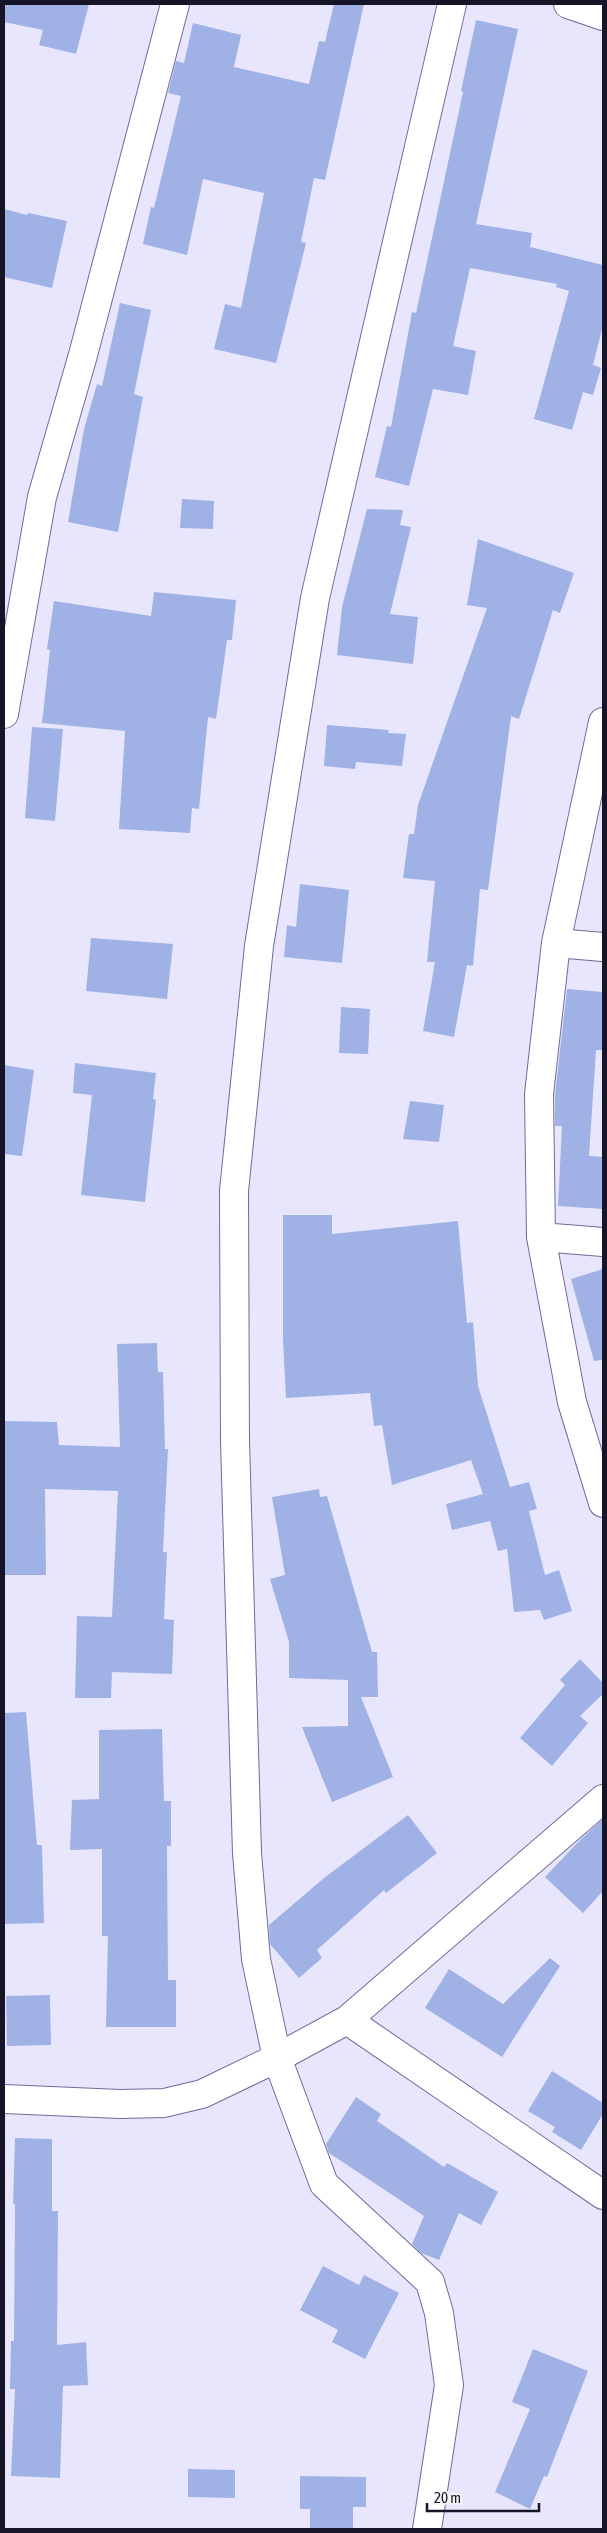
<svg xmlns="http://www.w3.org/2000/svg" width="607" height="2533" viewBox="0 0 607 2533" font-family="'Asap Condensed',sans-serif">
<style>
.building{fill:#a0b2e5}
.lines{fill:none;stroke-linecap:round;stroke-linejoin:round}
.minor-casing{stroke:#706a9c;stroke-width:30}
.minor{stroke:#fff;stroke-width:28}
</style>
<rect width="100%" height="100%" fill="#e8e6fd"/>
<path class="building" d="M 4,4 L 89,4 L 76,54 L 39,45 L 43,30 L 4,22 Z
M 334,4 L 364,4 L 325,180 L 314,178 L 301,242 L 306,243 L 276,363 L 214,349 L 225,304 L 241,308 L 264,193 L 203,179 L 187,255 L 143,244 L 151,207 L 154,208 L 181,96 L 168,93 L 176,61 L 184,63 L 193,23 L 241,35 L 234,67 L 309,84 L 319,41 L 325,42 Z
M 476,20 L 518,29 L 476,224 L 532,233 L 530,247 L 603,265 L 603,325 L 593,365 L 601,368 L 593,395 L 583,392 L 572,430 L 534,419 L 569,291 L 556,287 L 557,284 L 470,268 L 453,346 L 476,351 L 468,395 L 433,389 L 409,486 L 375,477 L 387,426 L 391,427 L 412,312 L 416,313 L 463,92 L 461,91 Z
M 4,209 L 27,215 L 28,213 L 67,221 L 52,288 L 4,277 Z
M 120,303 L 151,310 L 134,394 L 143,397 L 118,532 L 68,522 L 84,429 L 97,384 L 102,386 Z
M 182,499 L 214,501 L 213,529 L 180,528 Z
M 367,509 L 403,510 L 400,525 L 411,527 L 390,614 L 418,617 L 413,664 L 337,655 L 342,607 Z
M 478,539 L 574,573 L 560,613 L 553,610 L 519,719 L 511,716 L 488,890 L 480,889 L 473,966 L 467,965 L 454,1037 L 423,1031 L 435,962 L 427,962 L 435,881 L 403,878 L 409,834 L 414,834 L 418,805 L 487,608 L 467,605 Z
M 154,592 L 236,600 L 232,640 L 227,640 L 216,719 L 208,717 L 199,809 L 192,808 L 190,833 L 119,829 L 125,731 L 42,723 L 50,650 L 47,649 L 54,601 L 151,616 Z
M 327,725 L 389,730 L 388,733 L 406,734 L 402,766 L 356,762 L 355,769 L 324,766 Z
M 32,727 L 63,729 L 55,821 L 25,818 Z
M 300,884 L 349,890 L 342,963 L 284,957 L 287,925 L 296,927 Z
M 91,938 L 173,944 L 167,999 L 86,991 Z
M 567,989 L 603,992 L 603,1050 L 596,1050 L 589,1156 L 603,1157 L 603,1209 L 558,1206 L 562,1126 L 555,1126 L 555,1095 Z
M 341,1007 L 370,1009 L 368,1054 L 339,1053 Z
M 75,1063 L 156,1073 L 153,1099 L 156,1100 L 145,1202 L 81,1195 L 92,1095 L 73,1093 Z
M 4,1065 L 34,1070 L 22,1156 L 4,1154 Z
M 410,1101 L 444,1105 L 439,1142 L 403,1139 Z
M 283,1215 L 332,1215 L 332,1234 L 458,1221 L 467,1323 L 473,1322 L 478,1386 L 510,1487 L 529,1482 L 537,1509 L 529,1511 L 545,1575 L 559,1570 L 572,1611 L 544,1620 L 540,1610 L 514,1612 L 507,1549 L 498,1551 L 490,1521 L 452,1530 L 446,1504 L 483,1494 L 471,1460 L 392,1485 L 382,1425 L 374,1426 L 370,1393 L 286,1398 L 283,1340 Z
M 603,1269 L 603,1360 L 594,1361 L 571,1279 Z
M 157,1343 L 158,1372 L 163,1372 L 165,1449 L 168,1449 L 163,1552 L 167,1552 L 164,1619 L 174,1620 L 172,1674 L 112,1672 L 111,1698 L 75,1698 L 77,1616 L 112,1617 L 118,1491 L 45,1489 L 46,1575 L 4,1575 L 4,1421 L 57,1422 L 59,1445 L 120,1447 L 117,1344 Z
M 319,1489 L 320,1497 L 327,1496 L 372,1652 L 377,1652 L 378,1697 L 361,1697 L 393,1777 L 332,1802 L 302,1727 L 348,1726 L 348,1680 L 289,1678 L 289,1642 L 270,1579 L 285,1575 L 272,1497 Z
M 580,1659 L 603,1683 L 603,1694 L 580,1716 L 588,1723 L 552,1766 L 520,1738 L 565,1685 L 560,1680 Z
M 26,1712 L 37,1845 L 42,1845 L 44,1923 L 4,1924 L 4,1713 Z
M 162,1729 L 164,1801 L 171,1801 L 171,1846 L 167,1846 L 168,1980 L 176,1980 L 176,2027 L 106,2027 L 108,1936 L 102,1936 L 102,1849 L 70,1850 L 72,1800 L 99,1799 L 99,1730 Z
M 408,1815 L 437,1853 L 386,1893 L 384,1890 L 317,1950 L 322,1958 L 299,1978 L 270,1944 L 269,1925 L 324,1878 Z
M 603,1819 L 603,1891 L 583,1913 L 545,1877 L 580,1840 Z
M 550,1958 L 560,1966 L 502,2057 L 425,2008 L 449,1969 L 503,2004 Z
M 50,1995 L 51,2045 L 7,2046 L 6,1996 Z
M 552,2071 L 603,2103 L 603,2114 L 581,2150 L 552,2132 L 555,2127 L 528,2111 Z
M 356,2097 L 381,2114 L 377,2121 L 444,2167 L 447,2163 L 498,2192 L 481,2225 L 459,2213 L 439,2260 L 421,2253 L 412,2244 L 424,2216 L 329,2153 L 326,2144 Z
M 15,2138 L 52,2139 L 52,2211 L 58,2211 L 57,2345 L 86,2342 L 88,2385 L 63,2386 L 60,2478 L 11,2476 L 15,2389 L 10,2389 L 11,2341 L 14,2341 L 15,2204 L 13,2204 Z
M 323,2266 L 359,2285 L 364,2275 L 399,2293 L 365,2359 L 332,2342 L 338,2330 L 300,2310 Z
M 533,2349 L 588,2371 L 547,2477 L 544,2476 L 530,2509 L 495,2492 L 530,2409 L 512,2402 Z
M 188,2469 L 235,2470 L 235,2498 L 188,2497 Z
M 300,2476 L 366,2477 L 366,2507 L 353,2507 L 353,2529 L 310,2529 L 310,2509 L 300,2509 Z"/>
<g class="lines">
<defs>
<path id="minor" d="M 568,4 L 603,16
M 4,714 L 42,497 L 83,355 L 175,4
M 603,722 L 556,943 L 539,1094 L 541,1237 L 572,1402 L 603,1503
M 556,943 L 603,947
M 541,1237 L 603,1242
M 347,2020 L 603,2195
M 4,2099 L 120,2104 L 164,2103 L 202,2094 L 277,2058 L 347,2020 L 603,1799
M 427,2529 L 449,2385 L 439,2313 L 430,2282 L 324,2184 L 277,2058 L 256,1959 L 247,1853 L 235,1441 L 234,1191 L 259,946 L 315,598 L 452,4"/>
</defs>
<use href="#minor" class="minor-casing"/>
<use href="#minor" class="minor"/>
</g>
<rect width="607" height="2533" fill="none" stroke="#161427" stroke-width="10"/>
<path d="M427 2503v8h112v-8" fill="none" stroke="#161427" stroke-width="2.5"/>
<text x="434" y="2503" font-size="15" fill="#161427" stroke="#f6f6f6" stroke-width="4" paint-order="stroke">20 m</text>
</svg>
